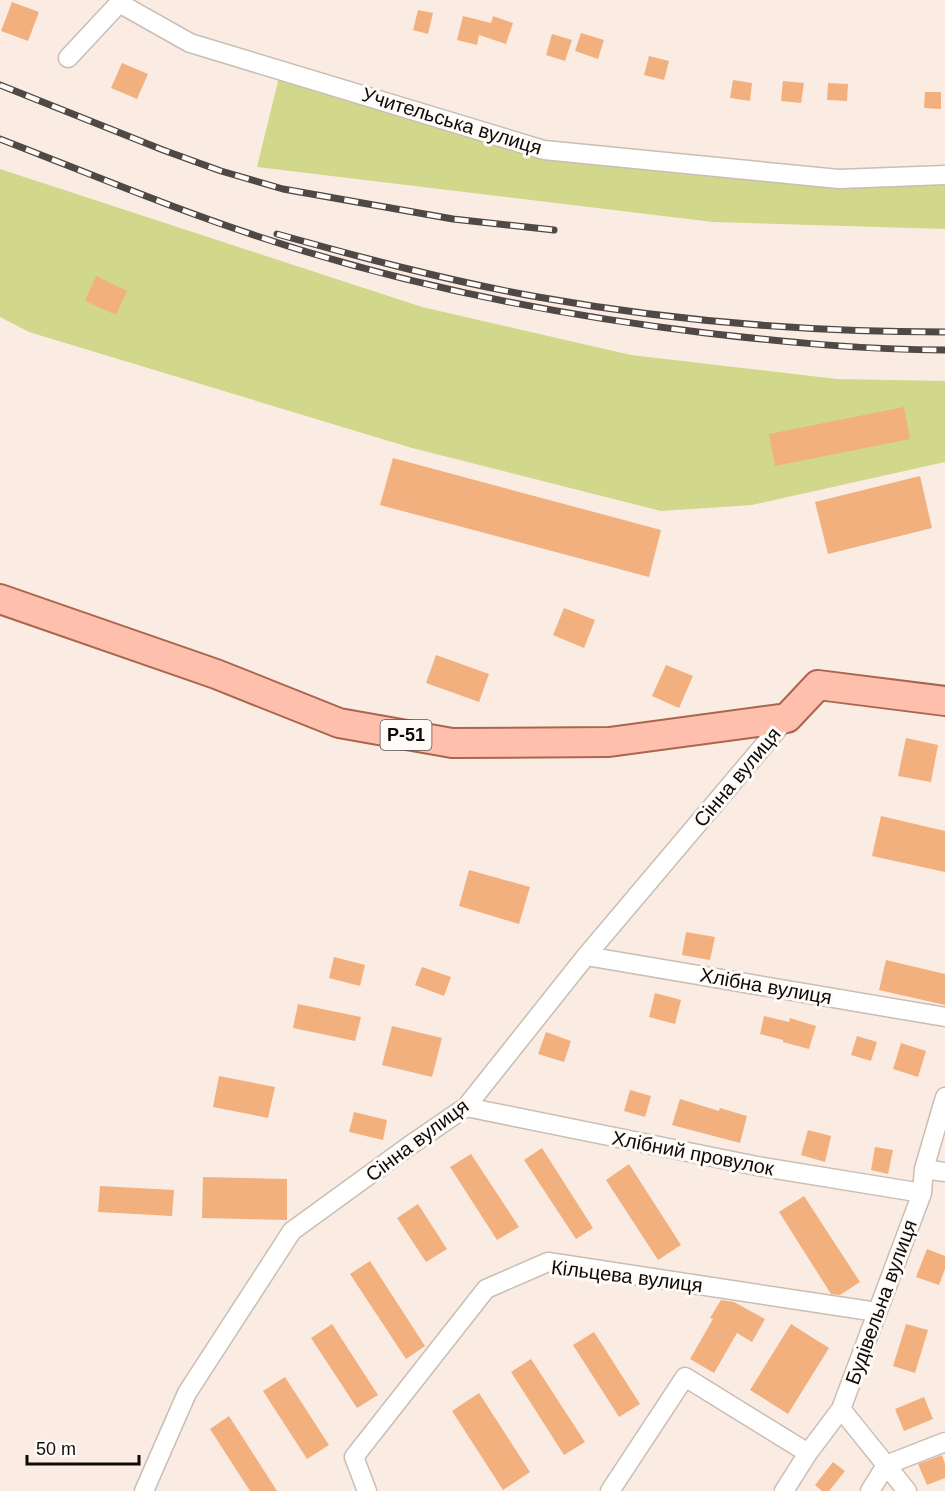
<svg xmlns="http://www.w3.org/2000/svg" width="945" height="1491" viewBox="0 0 945 1491" font-family="Arial,sans-serif">
<style>
.green{fill:#d1d88b}
.building{fill:#f2b07f}
.lines{fill:none;stroke-linecap:round;stroke-linejoin:round}
.minor-casing{stroke:#cabdb3;stroke-width:21}
.primary-casing{stroke:#aa654e;stroke-width:32}
.minor{stroke:#fff;stroke-width:18}
.primary{stroke:#fec0ac;stroke-width:28}
.rail-casing{stroke:#4f4844;stroke-width:7}
.rail{stroke:#fefbf9;stroke-width:4.5;stroke-dasharray:14;stroke-linecap:butt}
.labels{text-anchor:middle;dominant-baseline:central;stroke-width:6;stroke-linejoin:round;paint-order:stroke}
.shield{fill:#fefbf9;stroke:#575350;stroke-width:1.5}
.shield-label{font-size:18px;font-weight:bold;fill:#0f0b08}
.street-label{font-size:20px;fill:#0f0b08;stroke:#fefbf9}
</style>
<rect width="100%" height="100%" fill="#faece2"/>
<path class="green" d="M 281,69 L 544,150 L 839,179 L 945,175 L 945,229 L 713,222 L 257,167 Z
M 0,169 L 422,307 L 631,355 L 837,379 L 945,381 L 945,462 L 752,505 L 661,511 L 412,448 L 29,332 L 0,317 Z"/>
<path class="building" d="M 12,2 L 39,12 L 28,41 L 1,31 Z
M 418,10 L 433,13 L 428,34 L 413,30 Z
M 463,16 L 491,23 L 493,16 L 513,23 L 506,44 L 479,35 L 477,45 L 457,40 Z
M 581,33 L 604,40 L 598,59 L 575,51 Z
M 552,34 L 572,40 L 565,61 L 546,55 Z
M 649,56 L 669,61 L 664,80 L 644,75 Z
M 122,63 L 148,74 L 137,99 L 111,88 Z
M 733,80 L 752,83 L 750,101 L 730,98 Z
M 783,81 L 804,83 L 801,103 L 781,101 Z
M 828,83 L 848,84 L 847,101 L 827,100 Z
M 925,92 L 941,92 L 941,109 L 924,108 Z
M 96,276 L 127,291 L 116,315 L 85,301 Z
M 904,407 L 910,439 L 775,466 L 769,434 Z
M 393,458 L 661,530 L 649,577 L 380,505 Z
M 920,476 L 932,528 L 828,554 L 815,502 Z
M 564,608 L 595,620 L 584,648 L 553,635 Z
M 436,655 L 489,674 L 479,702 L 426,683 Z
M 666,665 L 693,676 L 679,708 L 652,696 Z
M 906,738 L 938,745 L 931,782 L 898,776 Z
M 881,816 L 945,831 L 945,872 L 872,856 Z
M 469,870 L 530,887 L 519,924 L 459,906 Z
M 686,932 L 715,937 L 710,960 L 682,955 Z
M 334,957 L 365,965 L 360,986 L 329,978 Z
M 886,960 L 945,974 L 945,1005 L 879,990 Z
M 422,967 L 451,977 L 444,996 L 415,985 Z
M 655,993 L 681,1000 L 675,1024 L 649,1017 Z
M 298,1004 L 361,1017 L 355,1041 L 293,1028 Z
M 764,1016 L 789,1022 L 790,1018 L 816,1026 L 809,1049 L 783,1042 L 783,1040 L 760,1034 Z
M 392,1026 L 442,1038 L 432,1077 L 382,1065 Z
M 546,1032 L 571,1041 L 564,1062 L 538,1054 Z
M 857,1036 L 877,1042 L 871,1061 L 851,1055 Z
M 901,1043 L 926,1051 L 918,1077 L 893,1069 Z
M 219,1076 L 275,1087 L 268,1118 L 213,1107 Z
M 630,1090 L 651,1096 L 645,1117 L 624,1111 Z
M 680,1099 L 719,1111 L 720,1108 L 747,1116 L 740,1143 L 672,1125 Z
M 354,1112 L 387,1120 L 383,1140 L 349,1132 Z
M 808,1130 L 831,1136 L 825,1162 L 801,1155 Z
M 875,1147 L 893,1150 L 888,1174 L 871,1170 Z
M 542,1148 L 593,1228 L 576,1239 L 524,1160 Z
M 471,1154 L 519,1227 L 497,1240 L 450,1167 Z
M 629,1164 L 681,1245 L 658,1260 L 606,1180 Z
M 203,1177 L 287,1179 L 287,1220 L 202,1218 Z
M 100,1186 L 174,1190 L 172,1216 L 98,1212 Z
M 804,1196 L 860,1282 L 840,1295 L 831,1294 L 779,1212 Z
M 418,1204 L 447,1249 L 426,1262 L 397,1218 Z
M 927,1249 L 945,1256 L 945,1269 L 939,1285 L 916,1277 Z
M 370,1261 L 425,1346 L 406,1359 L 350,1274 Z
M 721,1300 L 734,1302 L 765,1319 L 752,1342 L 737,1333 L 714,1373 L 690,1359 L 713,1319 L 710,1318 Z
M 332,1324 L 378,1395 L 357,1408 L 311,1338 Z
M 791,1324 L 829,1348 L 788,1414 L 750,1390 Z
M 906,1324 L 928,1330 L 915,1373 L 893,1366 Z
M 594,1332 L 640,1404 L 619,1417 L 573,1345 Z
M 531,1359 L 585,1442 L 564,1455 L 511,1372 Z
M 285,1377 L 329,1445 L 307,1459 L 263,1391 Z
M 479,1393 L 530,1472 L 503,1490 L 452,1411 Z
M 924,1397 L 933,1419 L 904,1431 L 895,1409 Z
M 229,1416 L 277,1491 L 250,1491 L 210,1429 Z
M 942,1455 L 945,1464 L 945,1478 L 927,1485 L 918,1464 Z
M 833,1462 L 845,1471 L 829,1491 L 822,1491 L 815,1485 Z"/>
<g class="lines">
<defs>
<path id="minor" d="M 119,3 L 190,43 L 544,150 L 839,179 L 945,175
M 68,58 L 122,0
M 586,956 L 945,1017
M 466,1107 L 757,1166 L 922,1193
M 924,1169 L 945,1172
M 841,1409 L 907,1491
M 144,1491 L 187,1393 L 292,1231 L 409,1146 L 466,1107 L 586,956 L 787,718
M 367,1491 L 354,1457 L 486,1289 L 548,1262 L 877,1312
M 610,1491 L 685,1377 L 808,1453
M 784,1491 L 808,1453 L 841,1409 L 922,1193 L 924,1169 L 945,1097
M 870,1491 L 886,1465 L 945,1442"/>
<path id="primary" d="M 0,599 L 216,674 L 339,723 L 452,743 L 609,742 L 787,718 L 818,685 L 945,701"/>
</defs>
<use href="#minor" class="minor-casing"/>
<use href="#primary" class="primary-casing"/>
<use href="#minor" class="minor"/>
<use href="#primary" class="primary"/>
<defs>
<path id="rail" d="M 0,85 L 163,150 L 221,171 L 283,189 L 453,219 L 554,230
M 0,139 C 88,173 176,210 266,239 C 409,286 556,315 706,333 C 785,342 865,350 945,350
M 277,234 C 363,258 449,281 538,297 C 672,321 808,332 945,332"/>
</defs>
<use href="#rail" class="rail-casing"/>
<use href="#rail" class="rail"/>
</g>
<g class="labels">
<rect class="shield" x="380.5" y="720" width="51" height="30" rx="4.5"/>
<g class="shield-label">
<text x="406" y="735">Р-51</text>
</g>
<g class="street-label">
<text transform="translate(452 121) rotate(17)">Учительська вулиця</text>
<text transform="translate(737 777) rotate(-50)">Сінна вулиця</text>
<text transform="translate(766 986) rotate(10)">Хлібна вулиця</text>
<text transform="translate(417 1140) rotate(-37)">Сінна вулиця</text>
<text transform="translate(693 1153) rotate(11)">Хлібний провулок</text>
<text transform="translate(627 1276) rotate(7)">Кільцева вулиця</text>
<text transform="translate(881 1302) rotate(-70)">Будівельна вулиця</text>
</g>
</g>
<path d="M27 1455v9h112v-9" fill="none" stroke="#0f0b08" stroke-width="3"/>
<text x="36" y="1455" font-size="18" fill="#0f0b08" stroke="#fefbf9" stroke-width="4.5" paint-order="stroke">50 m</text>
</svg>
